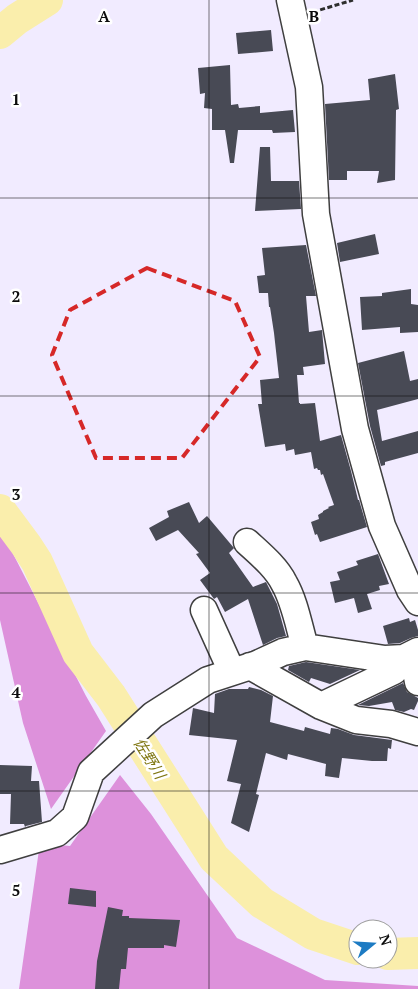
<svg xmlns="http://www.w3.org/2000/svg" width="418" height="989" viewBox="0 0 418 989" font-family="'PT Serif','Noto Sans JP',serif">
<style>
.forest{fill:#dd91db}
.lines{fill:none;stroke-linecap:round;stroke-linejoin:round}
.river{stroke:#faeeac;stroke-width:32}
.building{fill:#484a55}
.minor-casing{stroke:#3f3f3f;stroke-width:29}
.path{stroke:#2e2e2e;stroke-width:3;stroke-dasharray:5 2.5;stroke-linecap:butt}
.minor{stroke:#fff;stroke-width:26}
.marked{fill:none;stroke:#d62828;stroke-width:4;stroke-dasharray:10 6;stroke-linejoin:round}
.grid{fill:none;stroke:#0c0c0c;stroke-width:1;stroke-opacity:0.55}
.labels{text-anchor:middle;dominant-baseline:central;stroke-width:5;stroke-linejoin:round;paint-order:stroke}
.water-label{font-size:15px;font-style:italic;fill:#7f7610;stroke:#fff}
.grid-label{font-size:16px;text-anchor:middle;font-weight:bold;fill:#0c0c0c;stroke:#fff;stroke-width:5;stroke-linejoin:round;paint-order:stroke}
</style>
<rect width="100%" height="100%" fill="#f1ebff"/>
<path class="forest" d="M 0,536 L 7,542 L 86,696 L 106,731 L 51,809 L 23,723 L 0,620 Z
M 120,775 L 151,814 L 237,938 L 325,980 L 418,986 L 418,989 L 19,989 L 40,843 L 70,846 Z"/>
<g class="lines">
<path class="river" d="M 0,33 L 17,19 L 47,0
M 0,510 L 26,545 L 37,562 L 78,653 L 111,696 L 214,858 L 262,903 L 313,934 L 358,949
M 388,954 L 418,953"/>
</g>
<path class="building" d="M 271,30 L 273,51 L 238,54 L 236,33 Z
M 230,65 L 231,105 L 238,104 L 239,108 L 260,106 L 260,113 L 293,110 L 295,132 L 273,133 L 272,130 L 238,130 L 234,163 L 230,163 L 225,130 L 212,130 L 212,109 L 204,108 L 205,93 L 200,94 L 198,68 Z
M 395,74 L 399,109 L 396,110 L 395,180 L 377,183 L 379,171 L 347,171 L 347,180 L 329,180 L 325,104 L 370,100 L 368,79 Z
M 260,147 L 270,147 L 271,181 L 299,181 L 301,209 L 255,211 Z
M 375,234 L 379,254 L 340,262 L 337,243 Z
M 306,245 L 316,296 L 306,296 L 309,332 L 322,330 L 325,364 L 303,367 L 304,375 L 297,375 L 299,403 L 300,403 L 300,404 L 315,403 L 320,441 L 341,435 L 351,471 L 358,500 L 359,500 L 367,527 L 320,542 L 317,534 L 315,535 L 311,522 L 319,519 L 318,515 L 323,512 L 323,511 L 329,508 L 328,507 L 334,505 L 323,474 L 321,475 L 320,470 L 318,470 L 317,468 L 314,469 L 311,452 L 295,455 L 294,449 L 286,451 L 285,444 L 265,447 L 258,404 L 262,404 L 260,380 L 279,378 L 274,333 L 270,307 L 269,307 L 268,293 L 259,293 L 257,276 L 265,275 L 262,248 Z
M 411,289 L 411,304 L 418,305 L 418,332 L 400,333 L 400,327 L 362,330 L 360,297 L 382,296 L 382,293 Z
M 404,351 L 410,381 L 418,379 L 418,399 L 377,410 L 382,441 L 418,431 L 418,453 L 385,462 L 385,465 L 381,466 L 370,426 L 358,363 Z
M 189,502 L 199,523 L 207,516 L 234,548 L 229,553 L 253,587 L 266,582 L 277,604 L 286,636 L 277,638 L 263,645 L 248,599 L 225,612 L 217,597 L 214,599 L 200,580 L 210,573 L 196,554 L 199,553 L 178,530 L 156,541 L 149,528 L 169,517 L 167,511 Z
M 378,554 L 389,584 L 379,586 L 380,590 L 367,594 L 372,609 L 358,613 L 354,598 L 335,603 L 330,582 L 340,580 L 337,572 L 358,565 L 356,561 Z
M 409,618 L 410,622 L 415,620 L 418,630 L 418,636 L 411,638 L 400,643 L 388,644 L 383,626 Z
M 306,662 L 360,670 L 330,684 L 311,678 L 309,682 L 288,670 L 289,666 Z
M 403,683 L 407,692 L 418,698 L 418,701 L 414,710 L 411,709 L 404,712 L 395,710 L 392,702 L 369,706 L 358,705 Z
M 249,687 L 261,690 L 273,696 L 270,722 L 304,731 L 305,727 L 330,734 L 331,728 L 338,729 L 354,735 L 392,740 L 391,749 L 388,748 L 387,761 L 372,761 L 342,758 L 339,778 L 325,776 L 326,764 L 288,754 L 287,760 L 266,753 L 256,794 L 259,795 L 249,832 L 231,823 L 241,784 L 227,781 L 237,740 L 189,735 L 193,708 L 214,713 L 215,694 L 229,689 L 248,689 Z
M 0,765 L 32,766 L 31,781 L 39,781 L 42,822 L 26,826 L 25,827 L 24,824 L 10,824 L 11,794 L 0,794 Z
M 70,888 L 96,891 L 96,907 L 68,904 Z
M 108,907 L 123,910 L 122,916 L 129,916 L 129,918 L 180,920 L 176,947 L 164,945 L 164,948 L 128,948 L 126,969 L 121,969 L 119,989 L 95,989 L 97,961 Z"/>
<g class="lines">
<defs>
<path id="minor" d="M 290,0 L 309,87 L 316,214 L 355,429 L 382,526 L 410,590 L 418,602
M 247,542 C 260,554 276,567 284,583 C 295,602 299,627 305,647
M 204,610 L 232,672
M 413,655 L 418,682
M 250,666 L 321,706 L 356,720 L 391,724 L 418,732
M 321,706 L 394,671 L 404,658
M 0,850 L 57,833 L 75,817 L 91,772 L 153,715 L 208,680 L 257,664 L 283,652 L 305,647 L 385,659 L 404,658 L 418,651"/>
</defs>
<use href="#minor" class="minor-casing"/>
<path class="path" d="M 313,12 L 353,0"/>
<use href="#minor" class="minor"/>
</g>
<path class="marked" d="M 147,268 L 235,301 L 260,357 L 182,458 L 96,458 L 52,355 L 70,310 Z"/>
<path class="grid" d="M 209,0 L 209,989M 0,198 L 418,198M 0,396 L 418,396M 0,593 L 418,593M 0,791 L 418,791"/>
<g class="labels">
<g class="water-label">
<text transform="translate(150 758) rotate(58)">佐野川</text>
</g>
</g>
<g class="grid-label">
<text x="104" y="22">A</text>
<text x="314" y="22">B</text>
<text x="16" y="105">1</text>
<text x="16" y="302">2</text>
<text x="16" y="500">3</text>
<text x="16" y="698">4</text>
<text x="16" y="896">5</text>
</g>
<g transform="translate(373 944) rotate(72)"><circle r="24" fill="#ffffff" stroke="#9e9e9e"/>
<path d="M0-4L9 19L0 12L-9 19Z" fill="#1d7bc3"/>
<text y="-8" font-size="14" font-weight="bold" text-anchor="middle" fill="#0c0c0c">N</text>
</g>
</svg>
